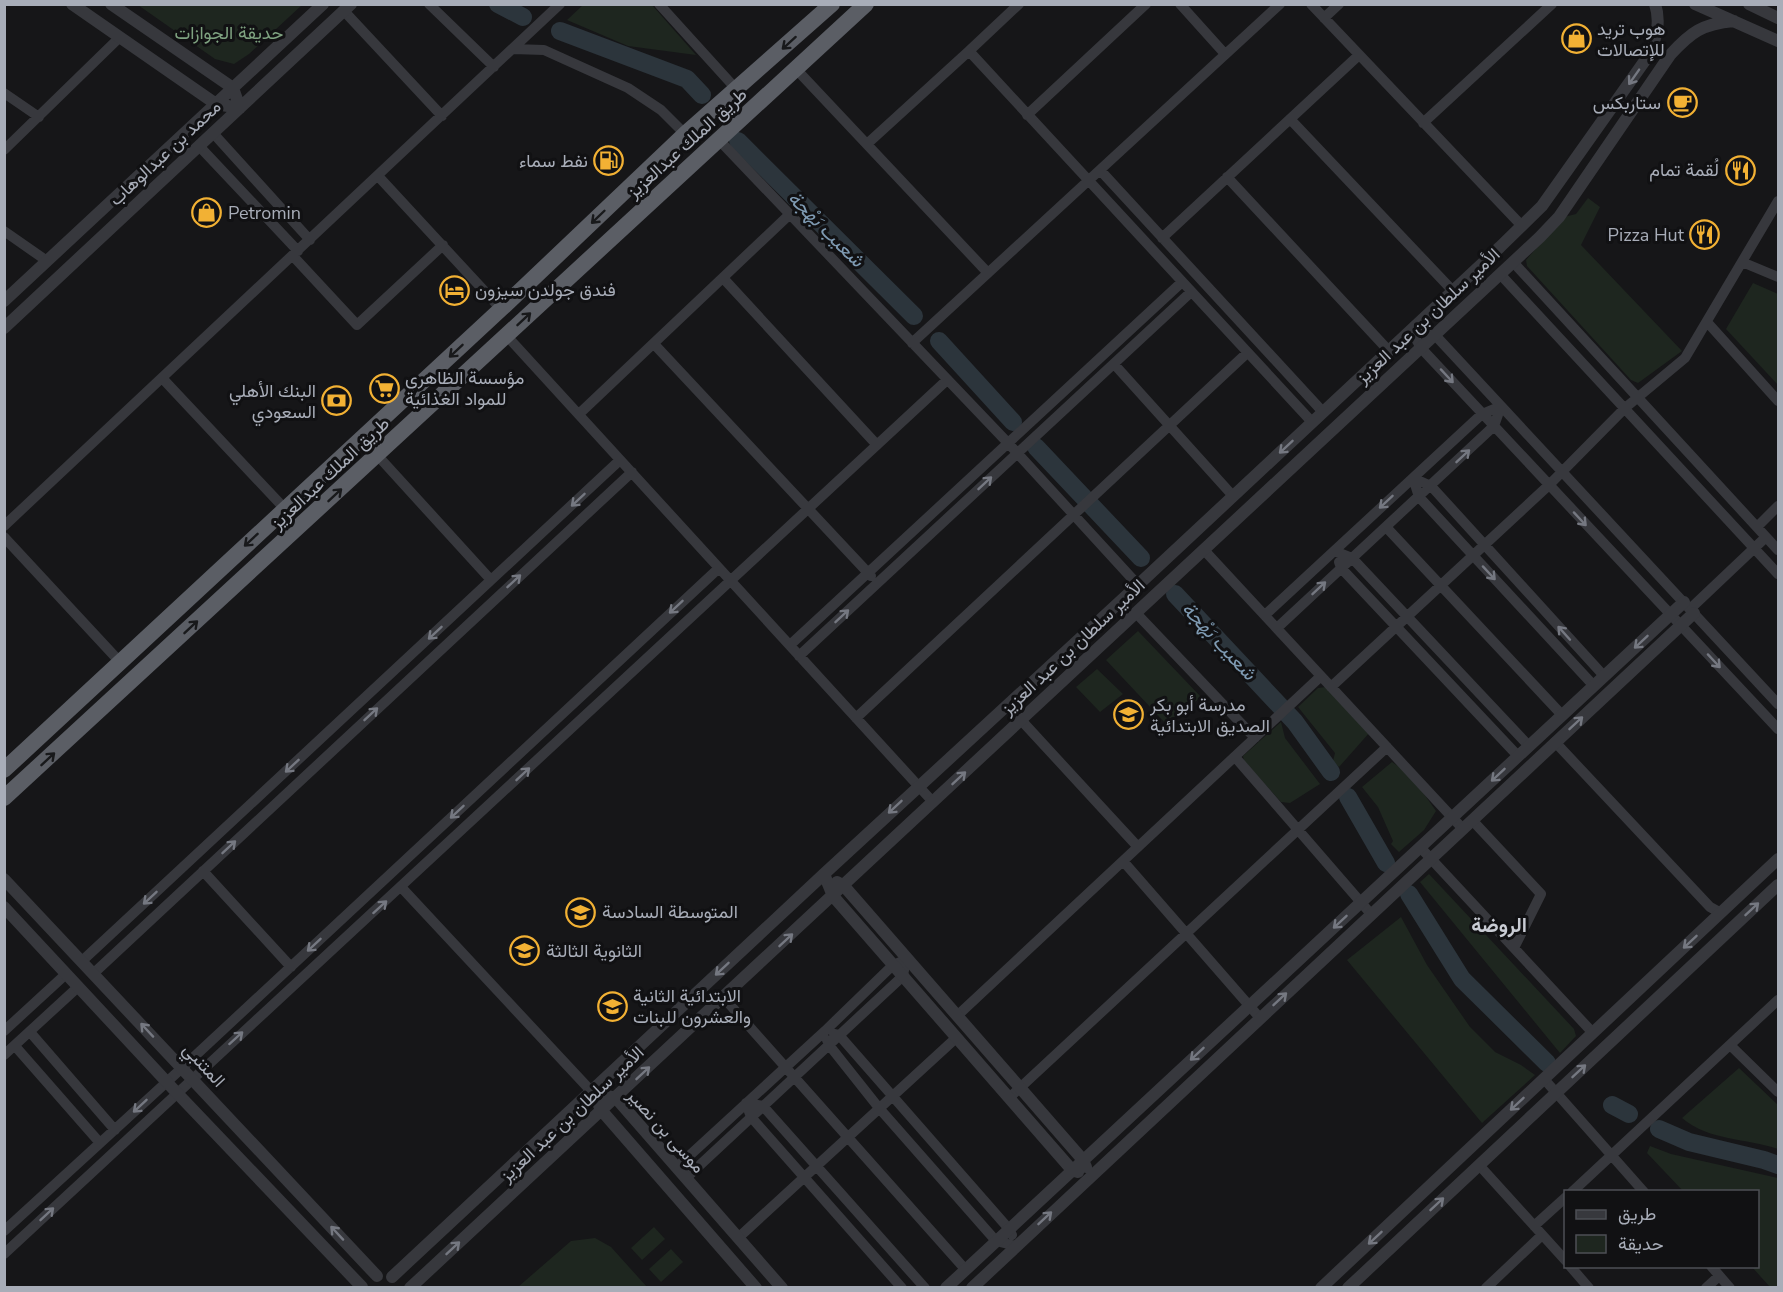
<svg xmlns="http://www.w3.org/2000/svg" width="1783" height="1292" viewBox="0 0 1783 1292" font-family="'Nunito Sans',Vazirmatn,sans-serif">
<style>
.green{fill:#1e261f}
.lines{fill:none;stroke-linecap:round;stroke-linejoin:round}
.river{stroke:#2c353c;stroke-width:18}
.minor{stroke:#37383d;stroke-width:10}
.tertiary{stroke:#37383d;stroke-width:12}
.trunk{stroke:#5b5e65;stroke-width:16}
.oneway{stroke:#18191b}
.oneway2{stroke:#757881}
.labels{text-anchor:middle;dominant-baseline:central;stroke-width:6;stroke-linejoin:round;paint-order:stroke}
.poi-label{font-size:18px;fill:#a8adb8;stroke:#111113;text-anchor:start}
.park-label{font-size:18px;fill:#7fa381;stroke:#111113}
.street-label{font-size:18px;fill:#a8adb8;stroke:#111113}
.water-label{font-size:20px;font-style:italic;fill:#7f9bb3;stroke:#111113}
.neighbourhood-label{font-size:20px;font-weight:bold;fill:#c9ccd4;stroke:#111113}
</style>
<rect width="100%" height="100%" fill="#161618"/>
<path class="green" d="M 138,5 L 302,5 L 249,54 L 234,64 L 215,59 Z
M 583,5 L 652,5 L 696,55 L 628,46 L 567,20 Z
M 1588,198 L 1600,207 L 1581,245 L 1682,351 L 1638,383 L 1631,380 L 1527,266 L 1526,260 L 1564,217 L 1576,214 Z
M 1753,283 L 1778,294 L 1778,385 L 1726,329 Z
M 1138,631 L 1201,697 L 1167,725 L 1106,660 Z
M 1097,669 L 1123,694 L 1100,712 L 1076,687 Z
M 1326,687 L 1370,732 L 1339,767 L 1333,761 L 1335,753 L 1298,707 L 1318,688 Z
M 1281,722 L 1285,738 L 1320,784 L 1290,803 L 1281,802 L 1244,761 L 1243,756 Z
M 1392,762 L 1410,774 L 1436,811 L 1424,830 L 1399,852 L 1391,844 L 1393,841 L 1378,807 L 1362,787 Z
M 1429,874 L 1574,1029 L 1576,1036 L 1560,1053 L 1420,882 Z
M 1401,917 L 1427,965 L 1470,1027 L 1495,1052 L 1521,1065 L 1535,1075 L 1482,1123 L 1347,960 Z
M 1739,1068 L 1778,1105 L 1778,1149 C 1746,1138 1709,1141 1682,1118 Z
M 1650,1146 L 1671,1154 L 1778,1178 L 1778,1287 L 1770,1287 L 1752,1267 L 1758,1266 L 1758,1192 L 1683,1191 L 1647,1153 Z
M 654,1227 L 665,1239 L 642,1260 L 631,1248 Z
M 595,1238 L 611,1247 L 647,1287 L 518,1287 L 571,1241 Z
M 671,1249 L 683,1262 L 661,1282 L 649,1269 Z"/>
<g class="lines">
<path class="river" d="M 498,4 L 523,17
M 560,31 L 687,79 L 702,95
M 738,141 L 914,316
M 939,341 L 1013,422
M 1036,447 L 1141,558
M 1175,594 L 1295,722 L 1331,772
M 1348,797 L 1386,863
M 1409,894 L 1462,979 L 1547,1063
M 1612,1105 L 1629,1114
M 1659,1129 L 1689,1142 L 1764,1160 L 1778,1165"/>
<path class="minor" d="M 429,4 L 494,67
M 659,4 L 737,90
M 1019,4 L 969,51 L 1312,422
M 1180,4 L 1225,54
M 1311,4 L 1522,226
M 344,11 L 442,116
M 1324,18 L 1339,4
M 513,49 L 544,50 L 628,88 L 661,110 L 685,134
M 796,69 L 988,273
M 4,93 L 39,117
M 1027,115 L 1146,4
M 1290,119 L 1453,291
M 1423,123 L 1552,4
M 213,133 L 310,240
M 719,140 L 1008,443 L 1138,585
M 867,144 L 969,51
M 199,146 L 298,251
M 4,150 L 120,37
M 1100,170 L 1323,412
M 378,176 L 501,309
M 1227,177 L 1389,351
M 4,231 L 47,261
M 1162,238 L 1359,55
M 293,256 L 357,325 L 443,245
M 1513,262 L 1778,550
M 1742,262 L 1778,277
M 1500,274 L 1778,574
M 723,278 L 877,445
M 1707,322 L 1778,401
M 1411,330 L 1421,348 L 1778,729
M 1411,330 L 1435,335 L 1778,704
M 506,335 L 933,802
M 912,343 L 1280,4
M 654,344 L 871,576
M 1114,364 L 1233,496
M 163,379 L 285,509
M 579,414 L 790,214
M 378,456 L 491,580
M 4,526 L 560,4
M 1386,527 L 1562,715
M 1757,527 L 1778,506
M 4,537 L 120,662
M 1204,550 L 1463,829
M 1334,551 L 1352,558 L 1529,746
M 1339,562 L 1341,568 L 1518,756
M 1690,609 L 1766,537
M 1136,613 L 1255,738
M 1265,615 L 1482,414 L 1501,406 L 1494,426 L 1277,628
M 790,645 L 1182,282
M 799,656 L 1191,292
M 1594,686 L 1419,497 L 1413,478 L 1431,486 L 1604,676
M 1331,687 L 1549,485 L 1625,408 L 1685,358 L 1778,201
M 856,718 L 1247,353
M 1021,720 L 1138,847
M 1555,742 L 1710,907 L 1721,913
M 1235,757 L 1371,914
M 1472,820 L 1541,894 L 1514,948
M 1420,847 L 1593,1033
M 1123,861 L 1260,1018
M 203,871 L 291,967
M 401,887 L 592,1092
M 82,961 L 620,460
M 94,973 L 632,472
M 724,998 L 965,1269
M 957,1016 L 1321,676
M 4,1031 L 66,974
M 30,1032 L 115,1130
M 834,1034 L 839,1035 L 1009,1229 L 1012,1235
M 827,1040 L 829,1045 L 879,1108 L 996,1241 L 1016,1246
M 1730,1045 L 1778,1092
M 15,1046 L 100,1143
M 4,1055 L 78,987
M 1544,1079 L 1644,1192
M 1009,1098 L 1387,747
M 1479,1165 L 1566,1261
M 677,1167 L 825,1031 L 893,965 L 900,962
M 686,1178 L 903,976 L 906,959
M 1572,1192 L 1778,1000
M 1534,1226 L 1566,1197
M 4,1231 L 182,1068 L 719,568
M 738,1238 L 956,1038
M 4,1254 L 947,380
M 1570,1266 L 1589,1288
M 1711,1266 L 1730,1288
M 902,1288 L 751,1117 L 746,1103 L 763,1106 L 925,1288
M 1486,1288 L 1542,1235
M 1706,1288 L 1719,1276"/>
<path class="tertiary" d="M 72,4 L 216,104 L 240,108 L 233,88 L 111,4
M 1695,4 L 1778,41
M 1749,4 L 1778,18
M 4,301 L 323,4
M 4,328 L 351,4
M 824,874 L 833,896 L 1072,1170 L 1078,1172
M 4,879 L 377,1276
M 837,882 L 844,886 L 1083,1160 L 1086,1167
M 4,907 L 177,1093 L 362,1287
M 592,1092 L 616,1098 L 782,1288
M 592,1092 L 602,1111 L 756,1288
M 392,1277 L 824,874 L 1138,585 L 1500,247 L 1542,206 L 1651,52 C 1656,36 1661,22 1655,4
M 410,1288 L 1540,237 L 1559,217 L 1670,55 C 1691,32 1702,24 1734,21
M 946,1288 L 1684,602
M 972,1288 L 1694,613
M 1321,1288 L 1778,859
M 1348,1288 L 1778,885"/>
<path class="trunk" d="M 4,770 L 501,309 L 685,134 L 832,4
M 4,798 L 866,4"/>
</g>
<defs><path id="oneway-shaft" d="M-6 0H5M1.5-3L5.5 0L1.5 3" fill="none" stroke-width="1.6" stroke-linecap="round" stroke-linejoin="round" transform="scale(1.5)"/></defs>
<g class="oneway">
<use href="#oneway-shaft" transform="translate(789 43) rotate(138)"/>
<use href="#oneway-shaft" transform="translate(598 217) rotate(136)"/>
<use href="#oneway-shaft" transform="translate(524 319) rotate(-43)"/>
<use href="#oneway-shaft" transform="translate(456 351) rotate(137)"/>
<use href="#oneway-shaft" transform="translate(335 495) rotate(-43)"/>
<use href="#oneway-shaft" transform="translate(251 540) rotate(137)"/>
<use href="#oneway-shaft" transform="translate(191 627) rotate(-43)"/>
<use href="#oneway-shaft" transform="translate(48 759) rotate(-43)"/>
</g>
<g class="oneway2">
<use href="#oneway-shaft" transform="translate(1634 77) rotate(125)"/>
<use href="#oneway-shaft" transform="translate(1447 376) rotate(47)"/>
<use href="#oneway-shaft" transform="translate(1286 447) rotate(137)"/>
<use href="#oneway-shaft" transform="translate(1463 456) rotate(-43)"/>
<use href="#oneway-shaft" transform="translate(985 483) rotate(-43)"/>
<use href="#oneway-shaft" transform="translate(578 500) rotate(137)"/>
<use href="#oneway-shaft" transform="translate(1386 502) rotate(137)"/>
<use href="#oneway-shaft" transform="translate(1580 519) rotate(47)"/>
<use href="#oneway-shaft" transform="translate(1489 573) rotate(47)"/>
<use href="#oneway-shaft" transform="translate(514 581) rotate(-43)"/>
<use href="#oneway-shaft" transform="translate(1319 588) rotate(-43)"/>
<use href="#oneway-shaft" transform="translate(676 607) rotate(137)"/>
<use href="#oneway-shaft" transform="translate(842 616) rotate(-43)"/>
<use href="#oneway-shaft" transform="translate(435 633) rotate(137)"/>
<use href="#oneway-shaft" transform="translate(1564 633) rotate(-132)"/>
<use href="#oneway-shaft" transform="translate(1641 642) rotate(137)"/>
<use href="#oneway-shaft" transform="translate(1714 661) rotate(47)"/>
<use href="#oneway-shaft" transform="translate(371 714) rotate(-43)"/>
<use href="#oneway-shaft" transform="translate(1576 723) rotate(-43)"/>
<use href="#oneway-shaft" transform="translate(292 766) rotate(137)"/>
<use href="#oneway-shaft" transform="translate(523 774) rotate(-43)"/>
<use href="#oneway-shaft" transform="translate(1498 775) rotate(137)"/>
<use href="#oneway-shaft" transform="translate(959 778) rotate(-43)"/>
<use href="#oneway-shaft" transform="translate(895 807) rotate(137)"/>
<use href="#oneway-shaft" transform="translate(457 812) rotate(137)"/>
<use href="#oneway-shaft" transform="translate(229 847) rotate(-43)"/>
<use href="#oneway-shaft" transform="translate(150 898) rotate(137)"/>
<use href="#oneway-shaft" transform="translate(380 907) rotate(-42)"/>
<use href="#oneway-shaft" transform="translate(1752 909) rotate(-43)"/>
<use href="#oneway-shaft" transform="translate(1340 922) rotate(137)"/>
<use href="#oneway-shaft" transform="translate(786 940) rotate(-43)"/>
<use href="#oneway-shaft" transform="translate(1690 942) rotate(137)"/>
<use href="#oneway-shaft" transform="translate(314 945) rotate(137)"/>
<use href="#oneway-shaft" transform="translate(722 969) rotate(137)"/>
<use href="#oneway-shaft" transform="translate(1280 999) rotate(-43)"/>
<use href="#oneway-shaft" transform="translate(147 1030) rotate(-133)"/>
<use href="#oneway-shaft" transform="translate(236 1038) rotate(-42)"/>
<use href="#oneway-shaft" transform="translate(1197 1054) rotate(137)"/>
<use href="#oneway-shaft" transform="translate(1579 1071) rotate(-43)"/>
<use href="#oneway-shaft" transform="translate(643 1073) rotate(-43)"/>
<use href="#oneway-shaft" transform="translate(1517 1104) rotate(137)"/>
<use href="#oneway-shaft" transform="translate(140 1106) rotate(137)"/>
<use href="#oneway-shaft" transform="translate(1437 1204) rotate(-43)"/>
<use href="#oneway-shaft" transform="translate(47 1214) rotate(-43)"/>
<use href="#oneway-shaft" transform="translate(1045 1218) rotate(-43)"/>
<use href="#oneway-shaft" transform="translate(337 1233) rotate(-133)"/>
<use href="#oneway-shaft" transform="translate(1375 1238) rotate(137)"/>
<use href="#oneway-shaft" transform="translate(453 1248) rotate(-43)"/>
</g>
<defs>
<symbol id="shop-ring" viewBox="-11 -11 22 22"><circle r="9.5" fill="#111113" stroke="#f2b134" stroke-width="1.5"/><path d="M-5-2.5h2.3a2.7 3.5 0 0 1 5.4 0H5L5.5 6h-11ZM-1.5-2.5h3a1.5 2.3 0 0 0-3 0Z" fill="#f2b134"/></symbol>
<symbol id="cafe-ring" viewBox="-11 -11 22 22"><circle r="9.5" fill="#111113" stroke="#f2b134" stroke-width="1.5"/><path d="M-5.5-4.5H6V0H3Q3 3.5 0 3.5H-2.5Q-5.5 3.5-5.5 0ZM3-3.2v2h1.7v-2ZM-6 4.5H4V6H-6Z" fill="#f2b134"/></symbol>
<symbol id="fuel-ring" viewBox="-11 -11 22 22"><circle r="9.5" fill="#111113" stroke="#f2b134" stroke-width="1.5"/><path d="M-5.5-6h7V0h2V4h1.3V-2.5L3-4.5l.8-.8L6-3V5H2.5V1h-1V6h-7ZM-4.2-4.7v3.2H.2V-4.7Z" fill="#f2b134"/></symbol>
<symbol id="restaurant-ring" viewBox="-11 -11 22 22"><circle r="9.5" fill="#111113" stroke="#f2b134" stroke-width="1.5"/><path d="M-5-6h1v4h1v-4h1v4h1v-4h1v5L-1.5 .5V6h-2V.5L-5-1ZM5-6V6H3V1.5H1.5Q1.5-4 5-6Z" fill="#f2b134"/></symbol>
<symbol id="hotel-ring" viewBox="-11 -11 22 22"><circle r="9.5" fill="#111113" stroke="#f2b134" stroke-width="1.5"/><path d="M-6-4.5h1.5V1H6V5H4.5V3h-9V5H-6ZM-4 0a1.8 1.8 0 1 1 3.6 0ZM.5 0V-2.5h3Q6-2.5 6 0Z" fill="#f2b134"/></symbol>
<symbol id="supermarket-ring" viewBox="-11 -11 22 22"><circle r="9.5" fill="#111113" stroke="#f2b134" stroke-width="1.5"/><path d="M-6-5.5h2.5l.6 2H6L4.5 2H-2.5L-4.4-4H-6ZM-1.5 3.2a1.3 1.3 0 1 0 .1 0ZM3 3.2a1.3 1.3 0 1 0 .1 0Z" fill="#f2b134"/></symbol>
<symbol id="bank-ring" viewBox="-11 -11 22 22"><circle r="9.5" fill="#111113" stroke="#f2b134" stroke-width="1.5"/><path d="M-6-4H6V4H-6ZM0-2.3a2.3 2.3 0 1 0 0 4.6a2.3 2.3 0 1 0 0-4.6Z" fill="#f2b134"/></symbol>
<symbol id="school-ring" viewBox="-11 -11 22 22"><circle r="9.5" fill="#111113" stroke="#f2b134" stroke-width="1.5"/><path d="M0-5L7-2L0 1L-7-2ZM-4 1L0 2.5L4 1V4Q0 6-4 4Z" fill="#f2b134"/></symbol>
</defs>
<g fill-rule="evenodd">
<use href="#shop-ring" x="1560" y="22" width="33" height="33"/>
<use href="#cafe-ring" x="1666" y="86" width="33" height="33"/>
<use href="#fuel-ring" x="592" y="144" width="33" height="33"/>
<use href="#restaurant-ring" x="1724" y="154" width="33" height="33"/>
<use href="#shop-ring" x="190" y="196" width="33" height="33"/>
<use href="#restaurant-ring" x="1688" y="218" width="33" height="33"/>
<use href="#hotel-ring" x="438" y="274" width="33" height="33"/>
<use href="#supermarket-ring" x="368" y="372" width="33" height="33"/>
<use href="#bank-ring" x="320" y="384" width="33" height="33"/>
<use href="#school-ring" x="1112" y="698" width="33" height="33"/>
<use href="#school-ring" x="564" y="896" width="33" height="33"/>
<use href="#school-ring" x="508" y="934" width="33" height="33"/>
<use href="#school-ring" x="596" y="990" width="33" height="33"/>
</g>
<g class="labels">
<g class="poi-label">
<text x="1597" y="29">هوب تريد<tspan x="1597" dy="21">للإتصالات</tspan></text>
<text x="1661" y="103" text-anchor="end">ستاربكس</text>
<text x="588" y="161" text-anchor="end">نفط سماء</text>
<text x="1719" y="170" text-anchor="end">لُقمة تمام</text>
<text x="228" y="213">Petromin</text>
<text x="1684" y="235" text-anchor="end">Pizza Hut</text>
<text x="475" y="290">فندق جولدن سيزون</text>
<text x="405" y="378">مؤسسة الظاهري<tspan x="405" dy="21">للمواد الغذائية</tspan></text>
<text x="316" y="391" text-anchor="end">البنك الأهلي<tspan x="316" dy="21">السعودي</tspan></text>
<text x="1150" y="705">مدرسة أبو بكر<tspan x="1150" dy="21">الصديق الابتدائية</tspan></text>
<text x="602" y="912">المتوسطة السادسة</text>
<text x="546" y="951">الثانوية الثالثة</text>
<text x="633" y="996">الابتدائية الثانية<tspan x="633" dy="21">والعشرون للبنات</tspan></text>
</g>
<g class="park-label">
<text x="229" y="33">حديقة الجوازات</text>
</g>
<g class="street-label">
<text transform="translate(687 143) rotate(-42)">طريق الملك عبدالعزيز</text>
<text transform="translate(165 153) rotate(-43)">محمد بن عبدالوهاب</text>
<text transform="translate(1428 316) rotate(-43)">الأمير سلطان بن عبد العزيز</text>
<text transform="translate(330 473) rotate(-43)">طريق الملك عبدالعزيز</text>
<text transform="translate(1073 647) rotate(-43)">الأمير سلطان بن عبد العزيز</text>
<text transform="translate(204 1065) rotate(47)">المتنبي</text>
<text transform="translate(572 1114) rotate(-43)">الأمير سلطان بن عبد العزيز</text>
<text transform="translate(666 1131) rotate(48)">موسى بن نصير</text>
</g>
<g class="water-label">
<text transform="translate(826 229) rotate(45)">شعيب بَهْجة</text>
<text transform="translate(1219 641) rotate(47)">شعيب بَهْجة</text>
</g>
<g class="neighbourhood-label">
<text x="1499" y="925">الروضة</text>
</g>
</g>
<rect width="1783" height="1292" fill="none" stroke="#a8adb8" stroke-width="12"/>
<rect x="1564" y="1190" width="195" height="78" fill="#111113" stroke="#4d4f55" stroke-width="1.5"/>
<rect x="1576" y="1210" width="30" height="9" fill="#37383d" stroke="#4d4f55" stroke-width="1.5"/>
<text x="1618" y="1220" font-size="18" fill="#a8adb8">طريق</text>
<rect x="1576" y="1235" width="30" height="18" fill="#1e261f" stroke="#4d4f55" stroke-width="1.5"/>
<text x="1618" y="1250" font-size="18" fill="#a8adb8">حديقة</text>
</svg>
